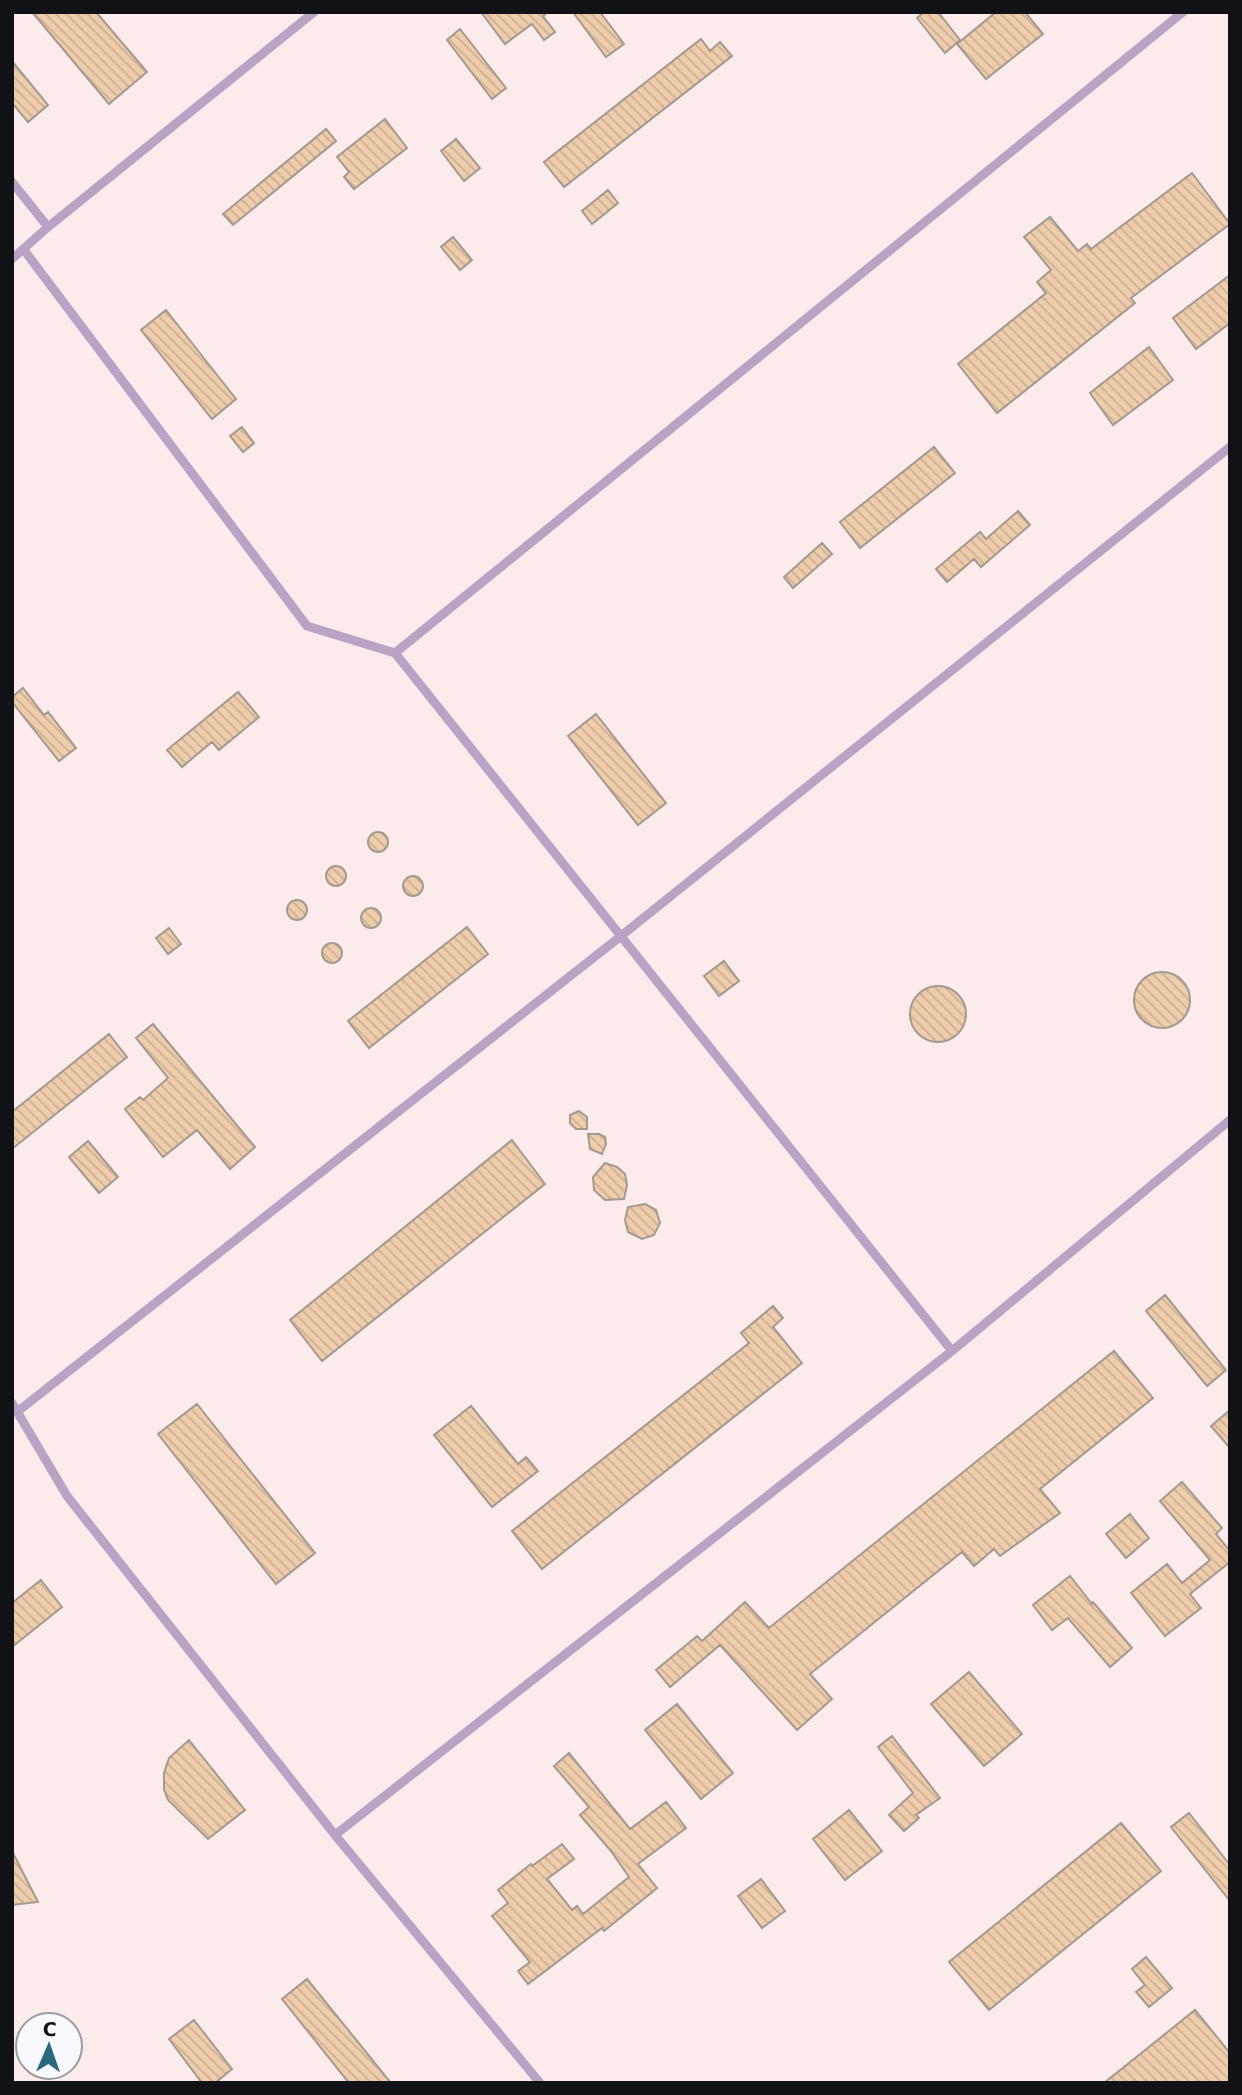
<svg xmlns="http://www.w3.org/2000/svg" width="1242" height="2095" viewBox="0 0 1242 2095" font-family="'DejaVu Sans',sans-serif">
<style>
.industrial{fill:#fbebeb;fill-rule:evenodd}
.building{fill:url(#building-back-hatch);stroke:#a39a91;stroke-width:2}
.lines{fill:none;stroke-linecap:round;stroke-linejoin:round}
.lane{stroke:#b9a3c4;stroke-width:9}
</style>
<defs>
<pattern id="building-back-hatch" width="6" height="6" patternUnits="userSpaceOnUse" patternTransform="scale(1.75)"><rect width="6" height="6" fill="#efcdab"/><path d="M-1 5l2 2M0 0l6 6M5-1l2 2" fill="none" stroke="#ccaf92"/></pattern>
</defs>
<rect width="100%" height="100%" fill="#f7f9fe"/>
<path class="industrial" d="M 12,12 L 1230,12 L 1230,2083 L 12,2083 ZM 28,2025 L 70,2025 L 70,2067 L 28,2067 Z"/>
<path class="building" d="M 32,12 L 96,12 L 147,72 L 109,104 Z
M 481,12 L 548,12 L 543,16 L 555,32 L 544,40 L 532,24 L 505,44 Z
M 573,12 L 600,12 L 624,44 L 606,57 Z
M 924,12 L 938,12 L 960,40 L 945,53 L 917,18 Z
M 996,12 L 1025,12 L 1043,34 L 986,79 L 957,44 Z
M 460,29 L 506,88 L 492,99 L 447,40 Z
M 701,39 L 710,51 L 720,42 L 732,56 L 564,187 L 544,162 Z
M 12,61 L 48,105 L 28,122 L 12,103 Z
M 385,119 L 407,148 L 354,189 L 344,177 L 349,172 L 337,157 Z
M 326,129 L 336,141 L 233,225 L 223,214 Z
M 456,139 L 480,168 L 464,181 L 441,151 Z
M 1192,173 L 1230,224 L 1131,298 L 1135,303 L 997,413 L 958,364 L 1046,293 L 1037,282 L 1051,270 L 1024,237 L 1050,217 L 1078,251 L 1087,244 L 1091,249 Z
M 608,190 L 618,203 L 592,224 L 582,211 Z
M 453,237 L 472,260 L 460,270 L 441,247 Z
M 1230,275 L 1230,323 L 1196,349 L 1173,318 Z
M 166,310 L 236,399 L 212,419 L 141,330 Z
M 1149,347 L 1173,380 L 1113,425 L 1090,393 Z
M 242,427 L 254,443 L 243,452 L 230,436 Z
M 934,447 L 955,473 L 860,548 L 840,522 Z
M 1018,511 L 1030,525 L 981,567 L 974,559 L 947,582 L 936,569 L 980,532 L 986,539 Z
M 822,543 L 832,554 L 793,588 L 784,577 Z
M 23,688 L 44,715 L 48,712 L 76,748 L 59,761 L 12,702 L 12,697 Z
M 238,692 L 259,717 L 219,750 L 212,742 L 182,767 L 167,750 Z
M 596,714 L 666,803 L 638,825 L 568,736 Z
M368 842a10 10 0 1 1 20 0a10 10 0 1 1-20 0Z
M326 876a10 10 0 1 1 20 0a10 10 0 1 1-20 0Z
M403 886a10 10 0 1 1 20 0a10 10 0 1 1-20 0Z
M287 910a10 10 0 1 1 20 0a10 10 0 1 1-20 0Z
M361 918a10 10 0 1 1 20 0a10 10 0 1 1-20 0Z
M 467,927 L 488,954 L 369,1048 L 348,1021 Z
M 169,928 L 181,944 L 168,954 L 156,938 Z
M322 953a10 10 0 1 1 20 0a10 10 0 1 1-20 0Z
M 724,961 L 739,981 L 719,996 L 704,976 Z
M1134 1000a28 28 0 1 1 56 0a28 28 0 1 1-56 0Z
M910 1014a28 28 0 1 1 56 0a28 28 0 1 1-56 0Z
M 153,1024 L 255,1147 L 230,1169 L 197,1130 L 163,1157 L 125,1109 L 140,1097 L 143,1100 L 168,1078 L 136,1038 Z
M 109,1034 L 127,1057 L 12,1149 L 12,1112 Z
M 579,1111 L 587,1117 L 587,1129 L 576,1129 L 570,1123 L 570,1115 Z
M 588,1134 L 599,1134 L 605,1137 L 606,1144 L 602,1154 L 590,1149 Z
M 512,1140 L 545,1184 L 322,1361 L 290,1320 Z
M 88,1141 L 118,1177 L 99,1193 L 69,1157 Z
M 605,1163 L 617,1167 L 625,1174 L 627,1185 L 624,1199 L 605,1200 L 594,1190 L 593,1177 Z
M 645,1204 L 656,1210 L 660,1223 L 654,1235 L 642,1239 L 628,1232 L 625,1220 L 628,1207 Z
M 1165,1295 L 1226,1370 L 1207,1386 L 1146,1311 Z
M 773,1306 L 783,1318 L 773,1327 L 802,1363 L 542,1569 L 512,1531 L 749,1343 L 741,1333 Z
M 1114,1351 L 1153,1398 L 1040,1489 L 1060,1513 L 1000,1556 L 994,1549 L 974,1566 L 962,1552 L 810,1674 L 832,1699 L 797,1730 L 720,1645 L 670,1687 L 656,1670 L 697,1636 L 702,1641 L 745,1602 L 769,1628 Z
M 197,1404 L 315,1553 L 276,1584 L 158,1434 Z
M 471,1406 L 518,1464 L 526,1457 L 538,1471 L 492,1507 L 434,1435 Z
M 1230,1410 L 1230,1448 L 1211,1426 Z
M 1182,1482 L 1222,1528 L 1216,1534 L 1230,1551 L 1230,1562 L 1190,1594 L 1201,1608 L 1165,1636 L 1131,1593 L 1167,1564 L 1182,1583 L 1210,1560 L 1160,1501 Z
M 1130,1514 L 1149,1538 L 1126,1558 L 1106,1534 Z
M 1070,1576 L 1092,1604 L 1093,1602 L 1132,1648 L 1110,1667 L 1068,1618 L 1052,1630 L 1033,1605 Z
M 41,1580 L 62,1607 L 12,1647 L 12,1603 Z
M 969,1672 L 1022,1734 L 984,1766 L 931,1704 Z
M 677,1704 L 733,1773 L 701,1799 L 645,1730 Z
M 892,1736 L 940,1798 L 916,1815 L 919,1818 L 904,1831 L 889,1815 L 913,1793 L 878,1747 Z
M 189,1740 L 245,1810 L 208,1839 L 168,1800 L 164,1789 L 164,1773 L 169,1758 Z
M 569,1753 L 630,1829 L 666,1802 L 686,1828 L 638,1864 L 657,1888 L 604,1931 L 602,1928 L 528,1984 L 518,1971 L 530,1962 L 492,1916 L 508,1903 L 498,1890 L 531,1864 L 532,1866 L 562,1844 L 574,1859 L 547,1879 L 572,1910 L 577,1906 L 583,1914 L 629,1877 L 611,1851 L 580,1815 L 589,1807 L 554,1766 Z
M 849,1810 L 882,1851 L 845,1880 L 813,1839 Z
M 1189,1813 L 1230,1865 L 1230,1901 L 1171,1827 Z
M 1121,1823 L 1161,1871 L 989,2010 L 949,1962 Z
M 12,1851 L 38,1902 L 12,1905 Z
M 761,1879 L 785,1911 L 762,1928 L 738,1896 Z
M 1146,1957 L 1172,1988 L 1149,2007 L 1136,1992 L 1145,1985 L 1132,1969 Z
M 307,1979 L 391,2083 L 349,2083 L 282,1999 Z
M 1195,2010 L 1230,2053 L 1230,2083 L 1104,2083 Z
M 194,2020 L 232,2069 L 215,2083 L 202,2083 L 169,2039 Z"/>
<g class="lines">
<path class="lane" d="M 12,182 L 48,227
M 24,250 L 307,626 L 395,653 L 952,1351
M 12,259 L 48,227 L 314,12
M 395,653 L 1183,12
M 12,1403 L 67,1496 L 335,1835 L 540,2083
M 17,1412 L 621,936 L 1230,447
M 335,1835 L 952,1351 L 1230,1120"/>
</g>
<rect width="1242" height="2095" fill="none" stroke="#111216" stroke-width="28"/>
<g transform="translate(49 2046) rotate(2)"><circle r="33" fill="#f7f9fe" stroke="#9b9da1" stroke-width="2"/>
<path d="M0-5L12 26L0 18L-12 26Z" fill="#29687d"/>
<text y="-10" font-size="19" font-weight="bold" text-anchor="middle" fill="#111216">С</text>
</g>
</svg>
